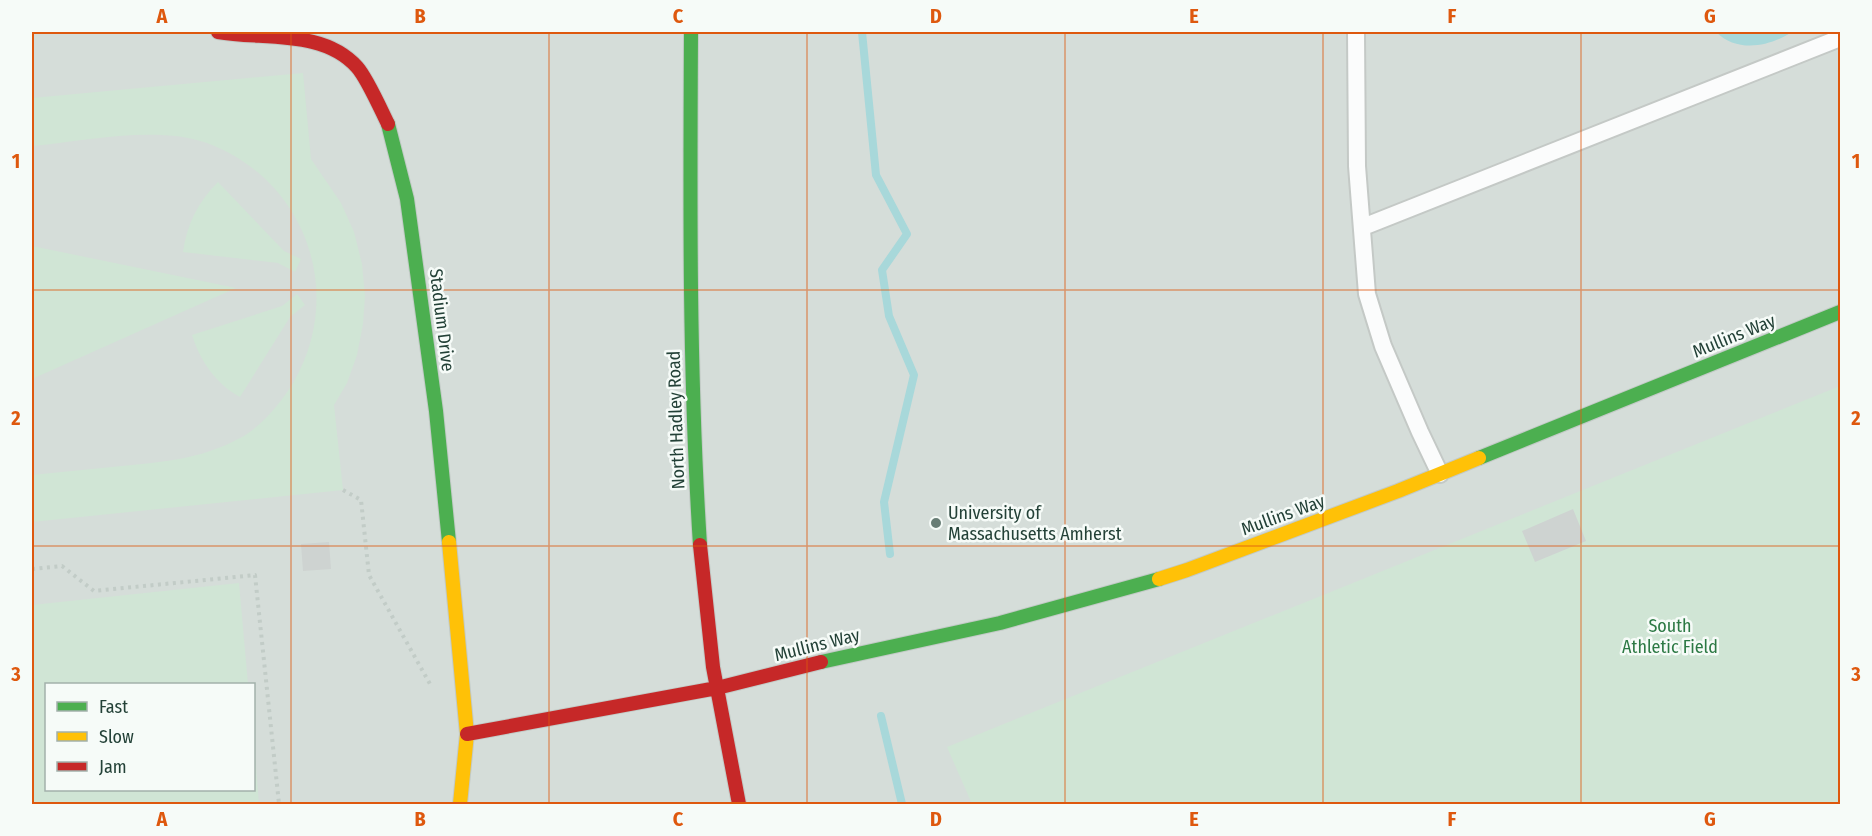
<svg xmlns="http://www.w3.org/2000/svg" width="1872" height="836" viewBox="0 0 1872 836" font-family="'Fira Sans Condensed',sans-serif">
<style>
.built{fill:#d5ddd9;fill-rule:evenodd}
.green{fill:#d0e5d5}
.water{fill:#a8d8da}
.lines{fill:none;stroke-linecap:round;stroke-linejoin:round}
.stream{stroke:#a8d8da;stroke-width:8}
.building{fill:#ced3d1}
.lane-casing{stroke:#c4c9c6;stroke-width:20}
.fast-casing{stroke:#c2cac6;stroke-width:16}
.slow-casing{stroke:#c2cac6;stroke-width:16}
.jam-casing{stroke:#c2cac6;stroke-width:16}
.path{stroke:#c2ccc7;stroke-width:4;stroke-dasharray:3 4.5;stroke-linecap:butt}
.lane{stroke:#fbfcfc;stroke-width:16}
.fast{stroke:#4caf50;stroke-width:14}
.slow{stroke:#ffc107;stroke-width:14}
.jam{stroke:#c62828;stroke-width:14}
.grid{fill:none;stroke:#de580e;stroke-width:1.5;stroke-opacity:0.55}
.poi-dot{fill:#687d75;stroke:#f6fbf8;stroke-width:2}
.labels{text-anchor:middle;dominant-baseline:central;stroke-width:5;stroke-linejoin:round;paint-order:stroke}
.street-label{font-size:18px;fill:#234137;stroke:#f6fbf8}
.poi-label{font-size:18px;fill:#234137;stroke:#f6fbf8;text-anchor:start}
.park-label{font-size:18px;fill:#2c7944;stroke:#f6fbf8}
.neatline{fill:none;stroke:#de580e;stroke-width:2}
.grid-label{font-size:20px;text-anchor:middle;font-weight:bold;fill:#de580e}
</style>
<rect width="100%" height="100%" fill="#e7ece9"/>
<path class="built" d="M 32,32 L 1840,32 L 1840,804 L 32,804 ZM 46,684 L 254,684 L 254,790 L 46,790 Z"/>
<path class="green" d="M 303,73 L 311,159 L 341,203 L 354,232 L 362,264 L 365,296 L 363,324 L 357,355 L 347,383 L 334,405 L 343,490 L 32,522 L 32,475 C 62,472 92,469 122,466 C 162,462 200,459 236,440 C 260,429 280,404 293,383 C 346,293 306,180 207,143 C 157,125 84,141 32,146 L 32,98 Z
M 218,182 L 284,251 L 301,259 L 295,272 L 278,263 L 183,252 C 187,224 198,202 218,182 Z
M 32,246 L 236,288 L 32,379 Z
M 297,294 L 305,305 L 290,317 L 240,397 C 216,384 200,361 192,335 L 282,306 Z
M 1840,386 L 1840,804 L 972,804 L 947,747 Z
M 239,583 L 248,684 L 46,684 L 46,790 L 254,790 L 254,744 L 259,804 L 32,804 L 32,605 Z"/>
<path class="water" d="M 1716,32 L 1792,32 C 1769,47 1737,53 1716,32 Z"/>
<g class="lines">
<path class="stream" d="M 862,32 L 876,175 L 907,234 L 882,270 L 889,316 L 914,375 L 884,502 L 890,554
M 881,716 L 902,804"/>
</g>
<path class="building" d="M 1573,509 L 1586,541 L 1535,562 L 1522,531 Z
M 329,542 L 331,569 L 303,571 L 301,544 Z"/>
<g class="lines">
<defs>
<path id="lane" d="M 1356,32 L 1357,166 L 1367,294 L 1383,346 L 1420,432 L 1440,474
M 1363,227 L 1840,38"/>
<path id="fast" d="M 691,32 C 690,203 689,374 700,545
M 388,124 L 407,199 L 436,411 L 449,542
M 1479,458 L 1840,312
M 821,662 L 1000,623 L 1159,579"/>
<path id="slow" d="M 449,542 L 467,734 L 460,804
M 1159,579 L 1187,570 L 1398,491 L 1479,458"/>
<path id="jam" d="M 218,32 C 264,40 323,29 357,67 C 367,78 381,110 388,124
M 700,545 L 713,667 L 739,804
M 467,734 L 717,688 L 821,662"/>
</defs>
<use href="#lane" class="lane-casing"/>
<use href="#fast" class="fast-casing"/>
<use href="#slow" class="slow-casing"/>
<use href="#jam" class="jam-casing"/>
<path class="path" d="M 343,490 L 361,500 L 369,575 L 430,684
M 32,569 L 62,566 L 94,591 L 255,575 L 279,804"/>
<use href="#lane" class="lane"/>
<use href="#fast" class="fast"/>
<use href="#slow" class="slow"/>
<use href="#jam" class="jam"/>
</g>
<path class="grid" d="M 291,32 L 291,804M 549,32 L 549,804M 807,32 L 807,804M 1065,32 L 1065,804M 1323,32 L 1323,804M 1581,32 L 1581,804M 32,290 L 1840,290M 32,546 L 1840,546"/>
<circle class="poi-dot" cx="936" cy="523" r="6"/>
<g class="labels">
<g class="street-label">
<text transform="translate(442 320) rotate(83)">Stadium Drive</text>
<text transform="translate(1734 336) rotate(-22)">Mullins Way</text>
<text transform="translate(676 420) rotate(-92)">North Hadley Road</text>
<text transform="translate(1283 515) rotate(-20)">Mullins Way</text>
<text transform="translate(817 645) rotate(-14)">Mullins Way</text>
</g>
<g class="poi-label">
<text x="948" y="513">University of<tspan x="948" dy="21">Massachusetts Amherst</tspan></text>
</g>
<g class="park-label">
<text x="1670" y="626">South<tspan x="1670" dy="21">Athletic Field</tspan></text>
</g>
</g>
<rect width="1872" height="836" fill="none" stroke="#f6fbf8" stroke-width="66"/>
<rect x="45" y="683" width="210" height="108" fill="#f6fbf8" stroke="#a2b1ab" stroke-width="1.5"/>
<rect x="57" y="702" width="30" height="9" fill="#4caf50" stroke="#a2b1ab" stroke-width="1.5"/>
<text x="99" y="713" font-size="18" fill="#234137">Fast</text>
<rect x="57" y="732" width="30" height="9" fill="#ffc107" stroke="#a2b1ab" stroke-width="1.5"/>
<text x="99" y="743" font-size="18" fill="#234137">Slow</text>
<rect x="57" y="762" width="30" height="9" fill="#c62828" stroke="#a2b1ab" stroke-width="1.5"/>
<text x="99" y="773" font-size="18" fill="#234137">Jam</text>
<rect x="33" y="33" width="1806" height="770" class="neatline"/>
<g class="grid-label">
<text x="162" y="23">A</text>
<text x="420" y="23">B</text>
<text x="678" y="23">C</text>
<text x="936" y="23">D</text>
<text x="1194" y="23">E</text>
<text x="1452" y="23">F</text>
<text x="1710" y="23">G</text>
<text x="16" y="168">1</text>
<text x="1856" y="168">1</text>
<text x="16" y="425">2</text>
<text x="1856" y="425">2</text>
<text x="16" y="681">3</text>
<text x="1856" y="681">3</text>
<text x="162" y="826">A</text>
<text x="420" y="826">B</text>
<text x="678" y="826">C</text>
<text x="936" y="826">D</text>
<text x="1194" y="826">E</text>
<text x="1452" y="826">F</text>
<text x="1710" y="826">G</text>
</g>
</svg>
